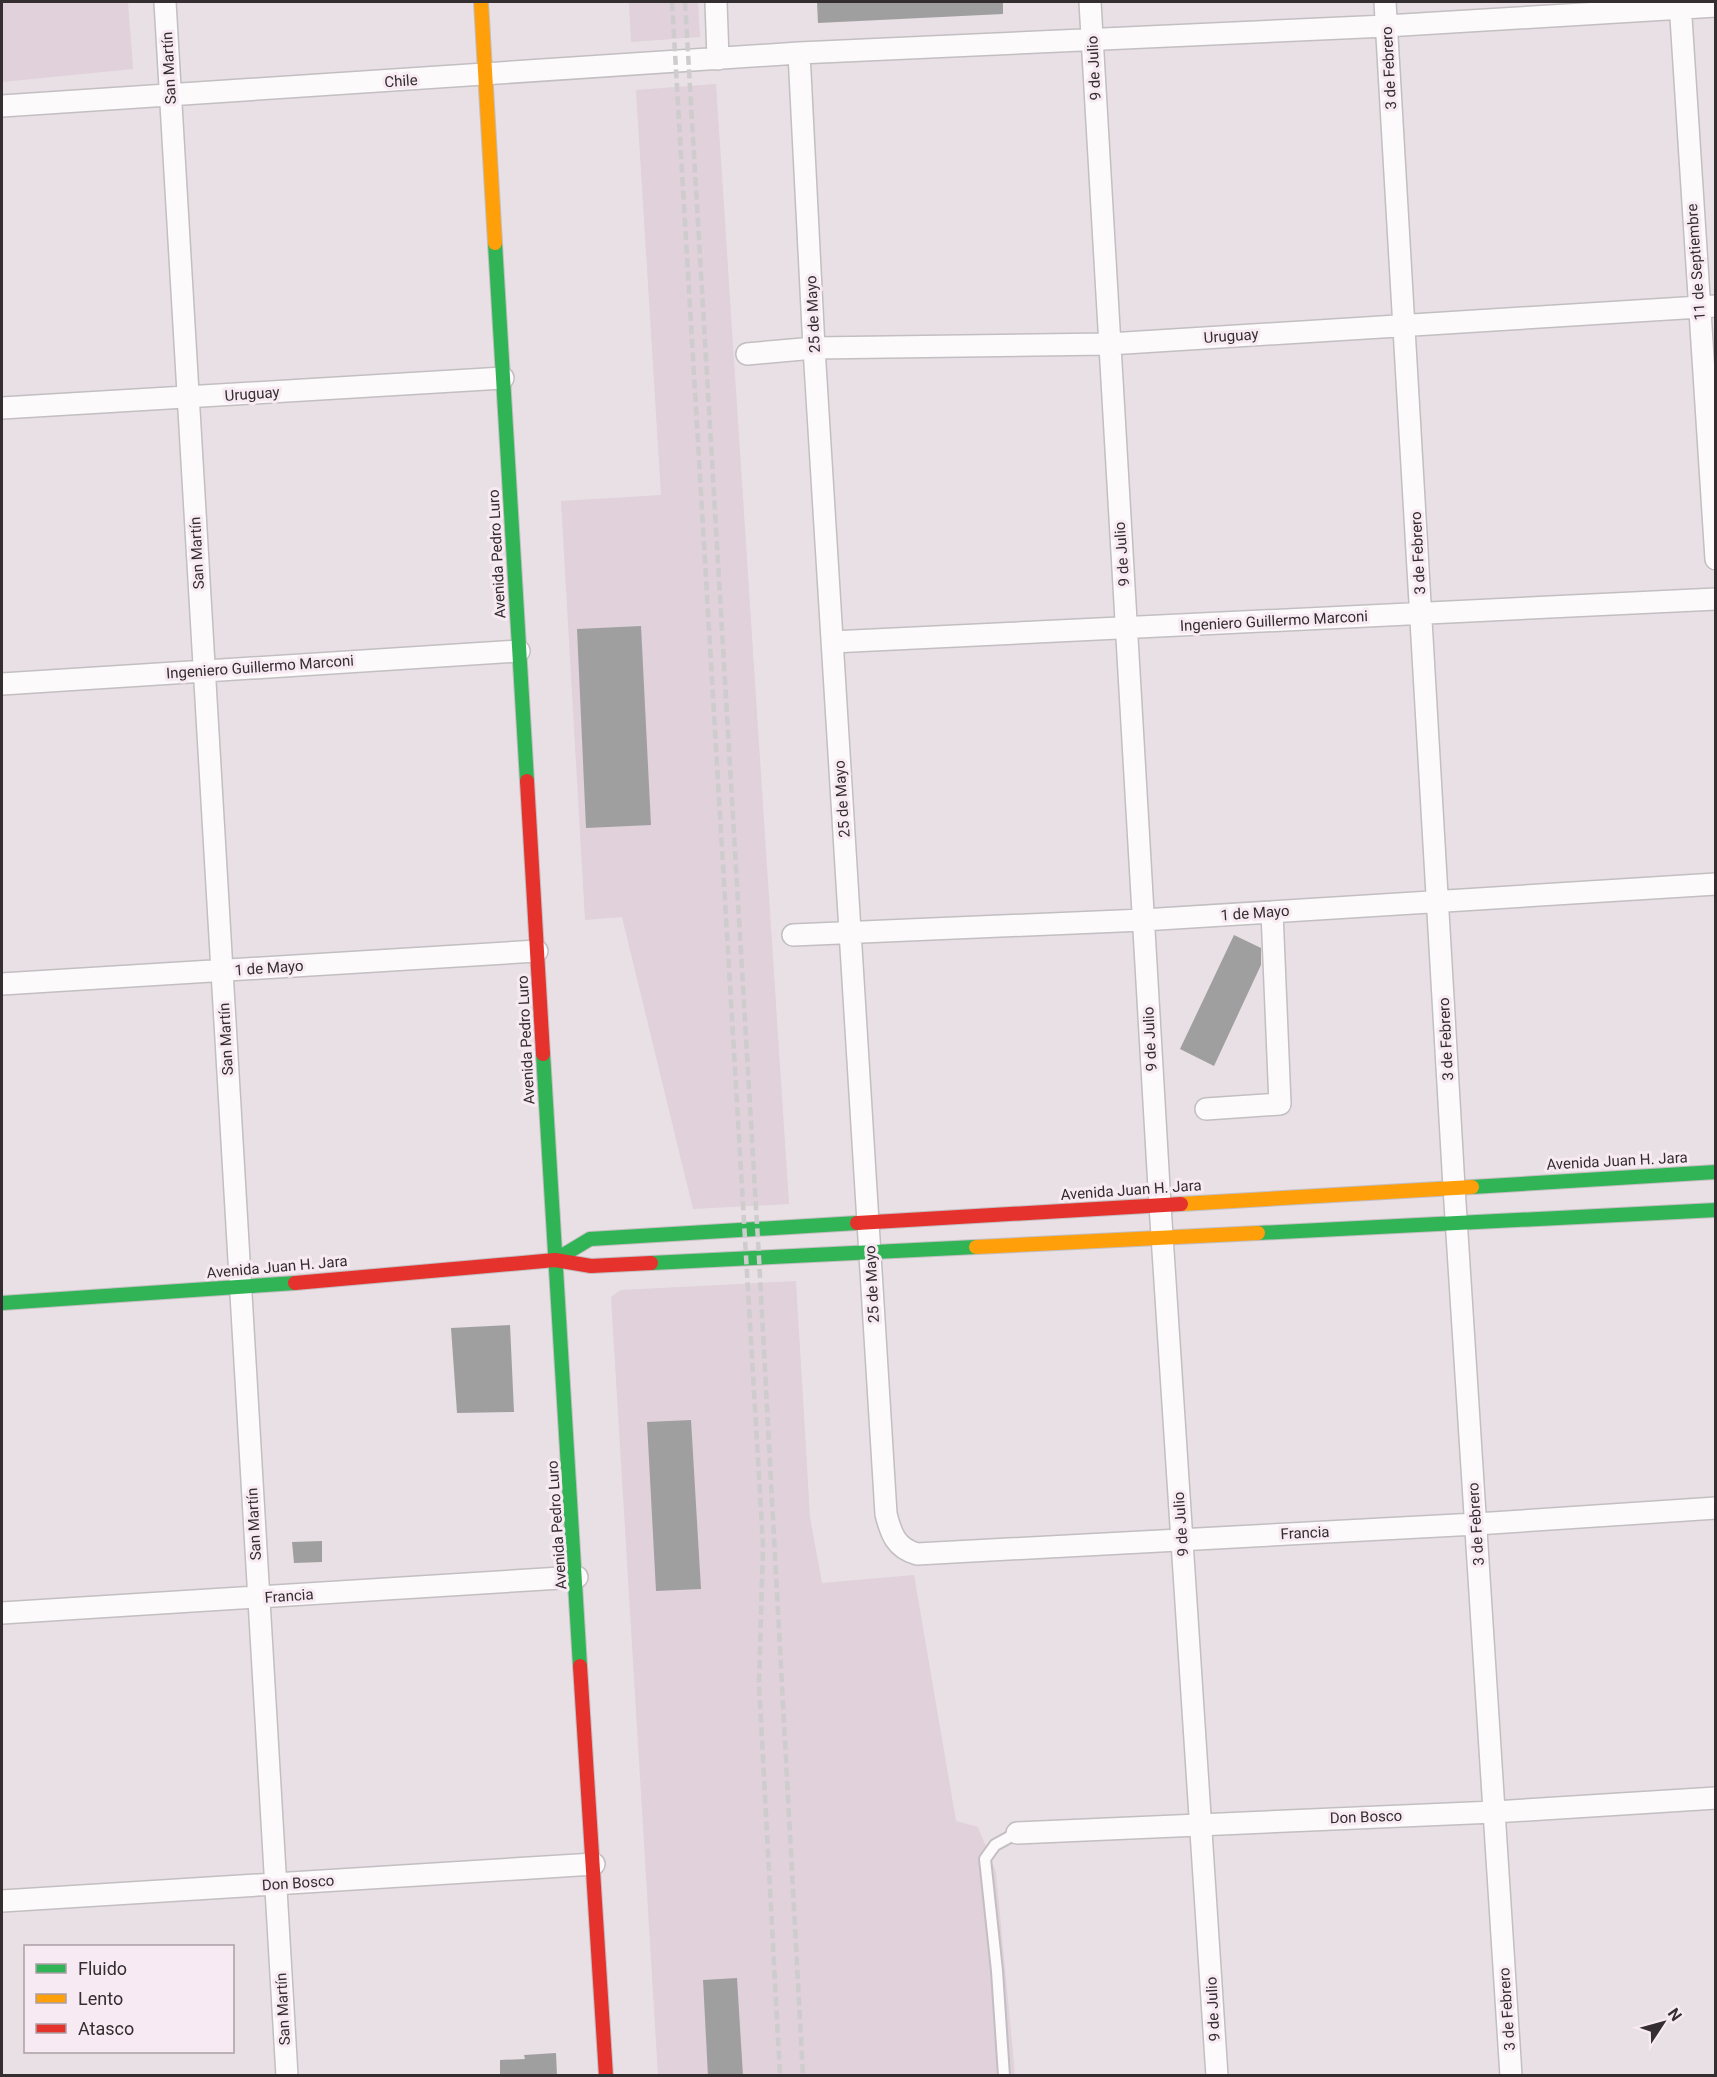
<svg xmlns="http://www.w3.org/2000/svg" width="1717" height="2077" viewBox="0 0 1717 2077" font-family="Roboto,sans-serif">
<style>
.built{fill:#e0d1da}
.building{fill:#a09f9f}
.lines{fill:none;stroke-linecap:round;stroke-linejoin:round}
.lane-casing{stroke:#c3bec1;stroke-width:14}
.street-casing{stroke:#c3bec1;stroke-width:24}
.fast-casing{stroke:#c3bec1;stroke-width:16}
.slow-casing{stroke:#c3bec1;stroke-width:16}
.jam-casing{stroke:#c3bec1;stroke-width:16}
.lane{stroke:#fcfafb;stroke-width:10}
.street{stroke:#fcfafb;stroke-width:21}
.fast{stroke:#30b455;stroke-width:14}
.slow{stroke:#ff9f0a;stroke-width:14}
.jam{stroke:#e5322d;stroke-width:14}
.rail{stroke:#cecccd;stroke-width:4.5;stroke-dasharray:9 4.5;stroke-linecap:butt}
.labels{text-anchor:middle;dominant-baseline:central;stroke-width:6;stroke-linejoin:round;paint-order:stroke}
.street-label{font-size:15px;fill:#342e31;stroke:#f8eaf2}
</style>
<rect width="100%" height="100%" fill="#e8e0e4"/>
<path class="built" d="M 2,2 L 128,2 L 133,69 L 2,82 Z
M 629,2 L 698,2 L 700,37 L 631,42 Z
M 716,84 L 789,1204 L 693,1209 L 622,917 L 585,920 L 561,501 L 661,495 L 636,90 Z
M 796,1281 L 810,1517 L 822,1583 L 914,1575 L 956,1821 L 978,1827 L 996,1872 L 1015,2075 L 658,2075 L 611,1297 L 621,1290 Z"/>
<path class="building" d="M 817,2 L 1003,2 L 1003,14 L 818,23 Z
M 641,626 L 651,825 L 586,828 L 577,629 Z
M 1234,935 L 1261,948 L 1261,965 L 1214,1066 L 1180,1049 Z
M 510,1325 L 514,1412 L 457,1413 L 451,1328 Z
M 691,1420 L 701,1589 L 656,1591 L 647,1422 Z
M 322,1541 L 322,1562 L 294,1563 L 292,1542 Z
M 737,1978 L 743,2076 L 708,2076 L 703,1980 Z
M 556,2053 L 557,2076 L 500,2076 L 500,2060 L 525,2059 L 524,2055 Z"/>
<g class="lines">
<defs>
<path id="lane" d="M 1004,2076 L 997,1971 L 985,1859 L 995,1845 L 1017,1833"/>
<path id="street" d="M 165,2 L 287,2076
M 716,2 L 718,59
M 1090,2 L 1160,1205 L 1217,2076
M 1385,2 L 1454,1187 L 1511,2076
M 1680,2 L 1716,559
M 799,53 L 814,348 L 886,1514 C 891,1534 896,1548 917,1554 L 1476,1524 L 1716,1508
M 2,106 L 799,53 L 1386,26 L 1716,6
M 747,354 L 814,348 L 1109,344 L 1716,306
M 2,408 L 503,378
M 832,642 L 1716,599
M 2,684 L 519,651
M 793,935 L 1143,920 L 1716,884
M 2,984 L 537,951
M 1206,1109 L 1280,1104 L 1272,912
M 2,1613 L 577,1577
M 1017,1833 L 1494,1812 L 1716,1798
M 2,1901 L 594,1864"/>
<path id="fast" d="M 495,243 L 527,781
M 543,1054 L 580,1666
M 1472,1187 L 1716,1172
M 1258,1233 L 1716,1210
M 555,1260 L 590,1239 L 857,1223
M 651,1263 L 976,1247
M 2,1303 L 295,1283"/>
<path id="slow" d="M 481,2 L 495,243
M 1181,1204 L 1472,1187
M 976,1247 L 1258,1233"/>
<path id="jam" d="M 527,781 L 543,1054
M 857,1223 L 1181,1204
M 295,1283 L 555,1260 L 591,1266 L 651,1263
M 580,1666 L 606,2076"/>
</defs>
<use href="#lane" class="lane-casing"/>
<use href="#street" class="street-casing"/>
<use href="#fast" class="fast-casing"/>
<use href="#slow" class="slow-casing"/>
<use href="#jam" class="jam-casing"/>
<use href="#lane" class="lane"/>
<use href="#street" class="street"/>
<use href="#fast" class="fast"/>
<use href="#slow" class="slow"/>
<use href="#jam" class="jam"/>
<path class="rail" d="M 672,2 L 761,1510 L 763,1546 L 759,1684 L 780,2076
M 685,2 L 759,1258 L 803,2076"/>
</g>
<g class="labels">
<g class="street-label">
<text transform="translate(169 68) rotate(-93)">San Martín</text>
<text transform="translate(1094 68) rotate(-93)">9 de Julio</text>
<text transform="translate(1389 68) rotate(-93)">3 de Febrero</text>
<text transform="translate(401 81) rotate(-4)">Chile</text>
<text transform="translate(1696 262) rotate(-94)">11 de Septiembre</text>
<text transform="translate(813 314) rotate(-93)">25 de Mayo</text>
<text transform="translate(1231 336) rotate(-4)">Uruguay</text>
<text transform="translate(252 394) rotate(-4)">Uruguay</text>
<text transform="translate(197 553) rotate(-93)">San Martín</text>
<text transform="translate(1418 553) rotate(-93)">3 de Febrero</text>
<text transform="translate(497 554) rotate(-93)">Avenida Pedro Luro</text>
<text transform="translate(1122 554) rotate(-94)">9 de Julio</text>
<text transform="translate(1274 621) rotate(-3)">Ingeniero Guillermo Marconi</text>
<text transform="translate(260 667) rotate(-4)">Ingeniero Guillermo Marconi</text>
<text transform="translate(842 799) rotate(-94)">25 de Mayo</text>
<text transform="translate(1255 913) rotate(-4)">1 de Mayo</text>
<text transform="translate(269 968) rotate(-4)">1 de Mayo</text>
<text transform="translate(226 1039) rotate(-93)">San Martín</text>
<text transform="translate(1150 1039) rotate(-93)">9 de Julio</text>
<text transform="translate(1446 1039) rotate(-93)">3 de Febrero</text>
<text transform="translate(526 1040) rotate(-93)">Avenida Pedro Luro</text>
<text transform="translate(1617 1161) rotate(-3)">Avenida Juan H. Jara</text>
<text transform="translate(1131 1190) rotate(-4)">Avenida Juan H. Jara</text>
<text transform="translate(277 1267) rotate(-5)">Avenida Juan H. Jara</text>
<text transform="translate(872 1284) rotate(-93)">25 de Mayo</text>
<text transform="translate(254 1524) rotate(-93)">San Martín</text>
<text transform="translate(1181 1524) rotate(-94)">9 de Julio</text>
<text transform="translate(1476 1524) rotate(-94)">3 de Febrero</text>
<text transform="translate(557 1525) rotate(-94)">Avenida Pedro Luro</text>
<text transform="translate(1305 1533) rotate(-3)">Francia</text>
<text transform="translate(289 1596) rotate(-4)">Francia</text>
<text transform="translate(1366 1817) rotate(-2)">Don Bosco</text>
<text transform="translate(298 1883) rotate(-4)">Don Bosco</text>
<text transform="translate(283 2009) rotate(-93)">San Martín</text>
<text transform="translate(1213 2009) rotate(-93)">9 de Julio</text>
<text transform="translate(1507 2009) rotate(-94)">3 de Febrero</text>
</g>
</g>
<rect width="1717" height="2077" fill="none" stroke="#342e31" stroke-width="6"/>
<rect x="24" y="1945" width="210" height="108" fill="#f8eaf2" stroke="#aa9fa5" stroke-width="1.5"/>
<rect x="36" y="1964" width="30" height="9" fill="#30b455" stroke="#aa9fa5" stroke-width="1.5"/>
<text x="78" y="1975" font-size="18" fill="#342e31">Fluido</text>
<rect x="36" y="1994" width="30" height="9" fill="#ff9f0a" stroke="#aa9fa5" stroke-width="1.5"/>
<text x="78" y="2005" font-size="18" fill="#342e31">Lento</text>
<rect x="36" y="2024" width="30" height="9" fill="#e5322d" stroke="#aa9fa5" stroke-width="1.5"/>
<text x="78" y="2035" font-size="18" fill="#342e31">Atasco</text>
<g transform="translate(1663 2023) rotate(54)" stroke="#f8eaf2" stroke-width="4.5" paint-order="stroke">
<path d="M0-4.5L10 22L0 15L-10 22Z" fill="#342e31"/>
<text y="-9" font-size="16" font-weight="bold" text-anchor="middle" fill="#342e31">N</text>
</g>
</svg>
